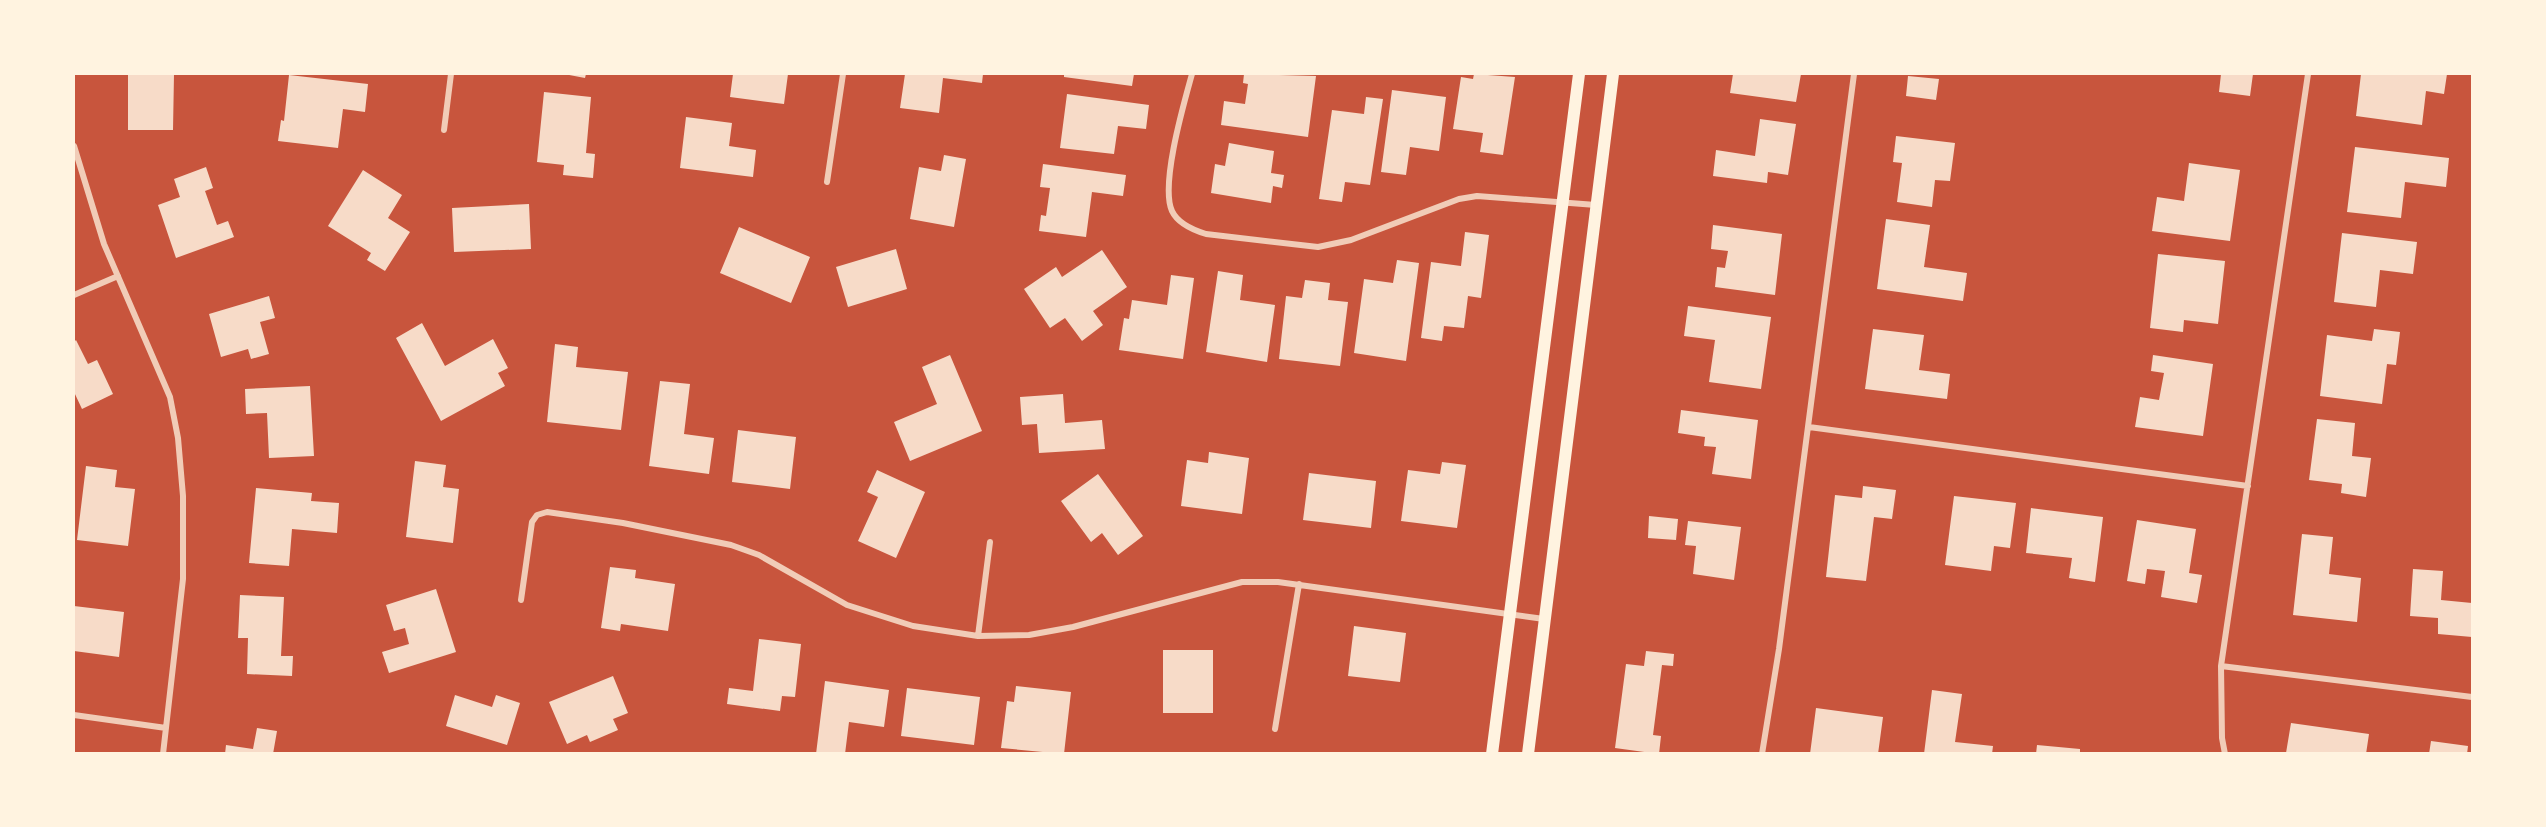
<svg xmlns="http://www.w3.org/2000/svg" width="2546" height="827" viewBox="0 0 2546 827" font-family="Karla,sans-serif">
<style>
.building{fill:#f7dbc8}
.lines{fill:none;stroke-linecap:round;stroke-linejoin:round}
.minor{stroke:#f1ccb7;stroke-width:6}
.secondary{stroke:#fff3e0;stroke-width:12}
</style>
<rect width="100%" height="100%" fill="#c8553d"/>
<path class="building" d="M 128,74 L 174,74 L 173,130 L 128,130 Z
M 564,74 L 586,74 L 585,78 Z
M 733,74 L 788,74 L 784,104 L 730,97 Z
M 905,74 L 983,74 L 982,83 L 943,78 L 939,113 L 900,108 Z
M 1064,74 L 1134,74 L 1132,86 L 1064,77 Z
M 1244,74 L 1316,76 L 1308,137 L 1221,125 L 1224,101 L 1245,104 L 1248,84 L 1243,83 Z
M 1474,74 L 1515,77 L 1503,155 L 1480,152 L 1483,133 L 1453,129 L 1461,77 L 1473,79 Z
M 1733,74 L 1801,74 L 1796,102 L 1730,93 Z
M 2221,74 L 2253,74 L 2250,96 L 2219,92 Z
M 2361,74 L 2447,74 L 2444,94 L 2426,91 L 2422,125 L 2356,116 Z
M 289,75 L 368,84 L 365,112 L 343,109 L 338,148 L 278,141 L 281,120 L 284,121 Z
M 1908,76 L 1939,79 L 1936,100 L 1906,96 Z
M 1392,90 L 1446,97 L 1439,151 L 1410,147 L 1406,175 L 1381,172 Z
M 544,92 L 591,97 L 586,153 L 595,154 L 593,178 L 563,175 L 564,165 L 537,162 Z
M 1067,94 L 1149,105 L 1146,129 L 1118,126 L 1114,154 L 1060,148 Z
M 1366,97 L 1383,99 L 1370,185 L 1345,182 L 1342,202 L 1319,199 L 1332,110 L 1364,114 Z
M 686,117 L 732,123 L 729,146 L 756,150 L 753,177 L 680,168 Z
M 1760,119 L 1796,124 L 1788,175 L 1768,172 L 1767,183 L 1713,176 L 1716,150 L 1755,156 Z
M 1896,136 L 1955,143 L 1950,181 L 1935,180 L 1932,207 L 1897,202 L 1902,163 L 1893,162 Z
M 1229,143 L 1274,151 L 1271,173 L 1284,175 L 1282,188 L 1273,186 L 1271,203 L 1211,193 L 1215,164 L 1225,166 Z
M 2355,147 L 2449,158 L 2446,187 L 2405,182 L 2401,218 L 2347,212 Z
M 944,155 L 966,159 L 954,227 L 910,219 L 919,167 L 941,171 Z
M 2189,163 L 2240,170 L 2230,241 L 2152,231 L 2157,197 L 2184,201 Z
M 1043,164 L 1126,175 L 1123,196 L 1092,192 L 1086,237 L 1039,231 L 1041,215 L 1046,216 L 1050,188 L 1040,187 Z
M 206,167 L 213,188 L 205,191 L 217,225 L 228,221 L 234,237 L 176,258 L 158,205 L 180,197 L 174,179 Z
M 363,170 L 402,195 L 388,218 L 410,232 L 385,271 L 367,260 L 371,253 L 328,226 Z
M 529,204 L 531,249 L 454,252 L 452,208 Z
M 1886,219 L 1930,225 L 1924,267 L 1967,273 L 1963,301 L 1877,289 Z
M 1713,225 L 1782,234 L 1775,295 L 1715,287 L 1717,267 L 1725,268 L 1728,251 L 1711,249 Z
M 739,227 L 810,257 L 791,303 L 720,273 Z
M 1465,232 L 1489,235 L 1481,298 L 1468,296 L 1464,328 L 1444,326 L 1442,341 L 1421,338 L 1431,262 L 1461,266 Z
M 2342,233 L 2417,242 L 2413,274 L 2380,270 L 2376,307 L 2334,302 Z
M 896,249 L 907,289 L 848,307 L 836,267 Z
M 1102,250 L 1127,287 L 1093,311 L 1103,325 L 1082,341 L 1065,318 L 1050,328 L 1024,289 L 1056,267 L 1062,277 Z
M 2158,254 L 2225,261 L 2218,324 L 2184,320 L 2183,332 L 2150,328 Z
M 1397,260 L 1419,263 L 1406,361 L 1354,353 L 1364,279 L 1393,283 Z
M 1218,271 L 1243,275 L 1240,300 L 1275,305 L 1267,362 L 1206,352 Z
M 1171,275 L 1194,278 L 1183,359 L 1119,350 L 1124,318 L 1129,319 L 1132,300 L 1167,305 Z
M 1305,280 L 1330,283 L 1328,300 L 1348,302 L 1340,366 L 1279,359 L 1286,296 L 1302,298 Z
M 269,296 L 275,318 L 260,322 L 269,354 L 251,359 L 248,349 L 221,357 L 209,314 Z
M 1688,306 L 1771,317 L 1761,389 L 1709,382 L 1715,340 L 1684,336 Z
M 422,323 L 445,366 L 493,339 L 508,368 L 498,373 L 505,386 L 441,421 L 396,338 Z
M 1873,329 L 1924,335 L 1919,370 L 1950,374 L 1947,399 L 1865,389 Z
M 2374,329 L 2400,332 L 2396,365 L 2387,364 L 2382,404 L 2320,396 L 2327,335 L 2372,341 Z
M 76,340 L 88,364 L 97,360 L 113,394 L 82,409 L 74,392 L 74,342 Z
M 555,344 L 578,347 L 576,367 L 628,372 L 621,430 L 547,422 Z
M 950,355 L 982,431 L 910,461 L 894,422 L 937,404 L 922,367 Z
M 2153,355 L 2213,364 L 2203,436 L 2135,427 L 2140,397 L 2159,400 L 2164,373 L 2151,371 Z
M 660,381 L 690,384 L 684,434 L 714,438 L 709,474 L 649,466 Z
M 310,386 L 314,456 L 269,458 L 267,413 L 246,414 L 245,389 Z
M 1063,394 L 1065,423 L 1102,420 L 1105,449 L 1039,453 L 1037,424 L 1022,425 L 1020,397 Z
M 1681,410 L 1758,420 L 1751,479 L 1712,474 L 1716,447 L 1704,446 L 1705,437 L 1678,433 Z
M 2317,419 L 2355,423 L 2352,456 L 2371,458 L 2366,497 L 2341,493 L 2342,484 L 2309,480 Z
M 738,430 L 796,437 L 790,489 L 732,482 Z
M 1209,452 L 1249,458 L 1242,514 L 1181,506 L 1187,460 L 1208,463 Z
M 415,461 L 446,465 L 443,487 L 459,489 L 453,543 L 406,537 Z
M 1442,462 L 1466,465 L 1457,528 L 1401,521 L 1408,470 L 1440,474 Z
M 86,466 L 117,470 L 115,487 L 135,489 L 128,546 L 77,540 Z
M 877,470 L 925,492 L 896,558 L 858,541 L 878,497 L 867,492 Z
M 1309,473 L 1376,481 L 1371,528 L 1303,520 Z
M 1098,474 L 1143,536 L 1118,555 L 1102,533 L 1091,542 L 1061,501 Z
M 1863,486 L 1896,490 L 1892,519 L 1874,517 L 1866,581 L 1826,577 L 1835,495 L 1862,498 Z
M 256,488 L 312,493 L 311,501 L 339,503 L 337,533 L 292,529 L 289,566 L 249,563 Z
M 1954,496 L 2016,503 L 2010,548 L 1994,546 L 1991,571 L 1945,565 Z
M 2031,508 L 2103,517 L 2095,582 L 2069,578 L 2072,558 L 2026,553 Z
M 1649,516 L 1678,519 L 1676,540 L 1648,538 Z
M 2137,520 L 2196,529 L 2189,573 L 2202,575 L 2197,603 L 2161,597 L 2165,571 L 2147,569 L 2145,584 L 2127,581 Z
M 1688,521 L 1741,527 L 1734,580 L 1693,574 L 1696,546 L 1685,545 Z
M 2302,534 L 2333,537 L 2329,574 L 2361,578 L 2357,622 L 2293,615 Z
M 610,567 L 636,570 L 635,578 L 675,584 L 668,631 L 621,624 L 620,631 L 601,628 Z
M 2413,569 L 2443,571 L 2441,600 L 2472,603 L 2472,637 L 2438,634 L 2438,618 L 2410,616 Z
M 436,589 L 456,652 L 389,673 L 382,652 L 409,644 L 405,628 L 394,631 L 386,605 Z
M 240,595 L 284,597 L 281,656 L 293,656 L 292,676 L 247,674 L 248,638 L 238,638 Z
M 74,606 L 124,612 L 119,657 L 74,651 Z
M 1354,626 L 1406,633 L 1400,682 L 1348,676 Z
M 759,639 L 801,644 L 795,697 L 782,696 L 780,711 L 727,704 L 729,688 L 753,691 Z
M 1163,650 L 1213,650 L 1213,713 L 1163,713 Z
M 1646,651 L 1674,654 L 1673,666 L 1662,665 L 1653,735 L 1661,736 L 1659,754 L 1615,748 L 1626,664 L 1644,666 Z
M 613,676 L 628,713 L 613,719 L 618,730 L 590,742 L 587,735 L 567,744 L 549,702 Z
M 825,681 L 889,690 L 884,727 L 849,722 L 845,754 L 816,754 Z
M 1016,686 L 1071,692 L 1064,754 L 1001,748 L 1007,701 L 1014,702 Z
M 907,688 L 980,697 L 974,745 L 901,736 Z
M 1932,690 L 1962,694 L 1955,742 L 1993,746 L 1992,754 L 1924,754 Z
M 455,695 L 492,707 L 496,695 L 520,703 L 507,745 L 446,726 Z
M 1816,708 L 1883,717 L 1878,754 L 1810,754 Z
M 2291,723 L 2369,734 L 2366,754 L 2286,753 Z
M 257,728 L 277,731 L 273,754 L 225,754 L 226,745 L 253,749 Z
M 2431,741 L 2468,746 L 2467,754 L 2429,754 Z
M 2037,745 L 2080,749 L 2080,754 L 2036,754 Z"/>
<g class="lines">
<path class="minor" d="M 1192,74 C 1184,103 1160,185 1172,211 C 1178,224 1193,230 1206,234 L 1318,247 L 1351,240 L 1459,199 L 1477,196 L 1596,205
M 444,130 L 451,74
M 74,146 L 104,244 L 170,397 L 178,438 L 183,496 L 183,579 L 163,754
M 827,182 L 843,74
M 74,295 L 118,276
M 1809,427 L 2248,486
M 521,600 L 532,522 L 537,515 L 547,512 L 623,523 L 731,545 L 759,555 L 847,605 L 913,626 L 978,636 L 1029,635 L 1073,627 L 1242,582 L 1278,582 L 1544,619
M 978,636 L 990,542
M 2221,666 L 2472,697
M 74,715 L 166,728
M 1275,729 L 1299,584
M 1762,754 L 1779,649 L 1854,74
M 2225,754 L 2222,738 L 2221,666 L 2308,74"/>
<path class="secondary" d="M 1492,754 L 1579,74
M 1528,754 L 1613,74"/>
</g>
<rect width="2546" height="827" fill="none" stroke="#fff3e0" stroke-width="150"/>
</svg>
